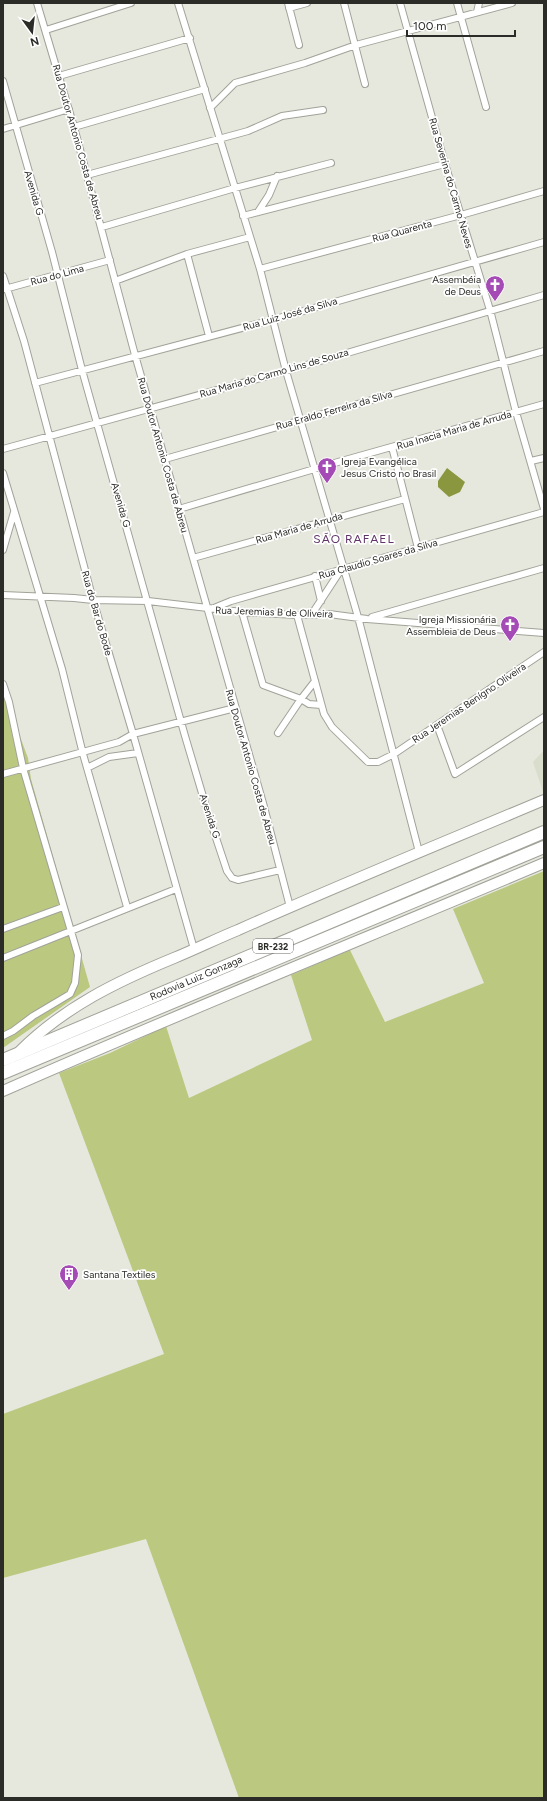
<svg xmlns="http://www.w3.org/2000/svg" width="547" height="1801" viewBox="0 0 547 1801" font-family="Figtree,sans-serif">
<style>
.built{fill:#d9ddcb}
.green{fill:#bbc880}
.water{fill:#8a973f}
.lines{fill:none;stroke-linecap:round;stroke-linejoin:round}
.street-casing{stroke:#a1a399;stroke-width:8}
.primary-casing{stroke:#a1a399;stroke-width:12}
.highway-casing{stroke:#a1a399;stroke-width:14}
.street{stroke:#fff;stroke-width:6}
.primary{stroke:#fff;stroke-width:10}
.highway{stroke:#fff;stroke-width:12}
.labels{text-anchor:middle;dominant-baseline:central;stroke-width:3.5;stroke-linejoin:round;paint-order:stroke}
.shield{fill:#fff;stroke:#6b6b68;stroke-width:1}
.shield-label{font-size:9px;font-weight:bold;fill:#2b2c27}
.street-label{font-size:10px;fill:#2b2c27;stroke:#fff}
.poi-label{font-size:10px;fill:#2b2c27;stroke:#fff;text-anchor:end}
.quarter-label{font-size:12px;letter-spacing:1px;fill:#603469;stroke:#fff}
</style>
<rect width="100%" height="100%" fill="#e6e8dd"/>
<path class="built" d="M 544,750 L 544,791 L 543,792 L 533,762 Z"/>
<path class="green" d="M 3,691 L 28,758 L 31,779 L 90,987 L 3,1048 Z
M 544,871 L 544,1798 L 239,1798 L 146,1539 L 3,1578 L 3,1414 L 164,1354 L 59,1073 L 110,1053 L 166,1026 L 189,1098 L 312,1040 L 291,975 L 350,950 L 385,1022 L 484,983 L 453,909 Z"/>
<path class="water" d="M 447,468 L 465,482 L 460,492 L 449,497 L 438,487 L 438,481 Z"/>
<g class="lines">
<defs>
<path id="street" d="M 37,3 L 74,127 L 135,355 L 263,803 L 290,907
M 178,3 L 260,269 L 286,371 L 358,617 L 419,852
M 288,3 L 299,45
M 344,3 L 365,84
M 400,3 L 445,164 L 490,310 L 516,412 L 544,509
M 457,3 L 486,107
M 289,8 L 307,3
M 477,12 L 479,3
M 46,30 L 131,3
M 59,76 L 190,38
M 3,81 L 52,252 L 82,370 L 185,736 L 210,820 L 227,871 L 232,878 L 238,880 L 280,870
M 210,108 L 235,83 L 305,63 L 356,45 L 512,3
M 74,127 L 205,89
M 3,129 L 69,109
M 87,175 L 248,131 L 282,116 L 323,110
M 258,212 L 269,195 L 277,176
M 243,216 L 445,164
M 102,227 L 235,188 L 331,163
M 187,254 L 209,336
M 260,269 L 461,215 L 544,191
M 3,276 L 24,341 L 93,600 L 133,734 L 194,949
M 115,281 L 187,254 L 250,237
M 5,289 L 110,260
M 35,383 L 272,320 L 544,242
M 392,447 L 418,548
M 3,449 L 286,371 L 544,295
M 165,459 L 544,351
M 531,461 L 544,458
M 3,473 L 62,669 L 83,754 L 127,907
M 179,509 L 338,462 L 544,404
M 3,550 L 14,512
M 193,558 L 405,499
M 315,576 L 321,601
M 3,595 L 74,598 L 93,600 L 148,601 L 242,612 L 297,615 L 329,614 L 367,619 L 544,633
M 214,608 L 231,601 L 544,512
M 242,612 L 263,685 L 301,699 L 315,681
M 312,614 L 342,568
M 297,615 L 324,714 L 332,727 L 368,762 L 378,762 L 394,754 L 544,652
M 372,617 L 544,568
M 3,684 L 9,702 L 23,768 L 78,955 L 75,983 L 70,994 L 33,1016 L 13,1031 L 3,1036
M 437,725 L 455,774 L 544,717
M 278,733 L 301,699 L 309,704 L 321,705
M 87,768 L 109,757 L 138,753
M 3,774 L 119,742 L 133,734 L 235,708
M 3,929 L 63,907
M 3,958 L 176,889"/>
<path id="primary" d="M 20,1051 C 64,1007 118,981 174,958 C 196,949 216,939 238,930 C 339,885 442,843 544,800
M 3,1091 C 182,1012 364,939 544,863"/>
<path id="highway" d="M 3,1060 L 544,832
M 3,1073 L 544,847"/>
</defs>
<use href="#street" class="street-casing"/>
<use href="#primary" class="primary-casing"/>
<use href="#highway" class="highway-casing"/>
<use href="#street" class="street"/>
<use href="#primary" class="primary"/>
<use href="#highway" class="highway"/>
</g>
<defs>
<symbol id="church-pin" viewBox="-11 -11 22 30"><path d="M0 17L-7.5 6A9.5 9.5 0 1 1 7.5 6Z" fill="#a54bb6" stroke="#fff"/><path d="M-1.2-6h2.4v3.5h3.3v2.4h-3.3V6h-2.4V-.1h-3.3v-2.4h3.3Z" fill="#fff"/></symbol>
<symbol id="building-pin" viewBox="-11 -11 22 30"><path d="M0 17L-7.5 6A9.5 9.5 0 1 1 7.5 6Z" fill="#a54bb6" stroke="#fff"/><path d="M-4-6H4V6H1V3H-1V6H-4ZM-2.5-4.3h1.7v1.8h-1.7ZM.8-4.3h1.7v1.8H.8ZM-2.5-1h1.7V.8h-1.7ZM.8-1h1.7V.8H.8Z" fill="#fff"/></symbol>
</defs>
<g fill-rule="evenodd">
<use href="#church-pin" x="484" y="274" width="22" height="30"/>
<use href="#church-pin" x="316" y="456" width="22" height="30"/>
<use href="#church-pin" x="499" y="614" width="22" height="30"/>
<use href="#building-pin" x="58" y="1263" width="22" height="30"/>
</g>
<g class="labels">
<rect class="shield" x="253" y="939" width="40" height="14" rx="3"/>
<g class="shield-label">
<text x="273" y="946">BR-232</text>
</g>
<g class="street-label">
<text transform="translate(78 142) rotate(74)">Rua Doutor Antonio Costa de Abreu</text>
<text transform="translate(451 183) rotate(74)">Rua Severina do Carmo Neves</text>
<text transform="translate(34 193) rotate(74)">Avenida G</text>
<text transform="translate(402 231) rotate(-15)">Rua Quarenta</text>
<text transform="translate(57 275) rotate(-15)">Rua do Lima</text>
<text transform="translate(290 314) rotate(-16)">Rua Luiz José da Silva</text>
<text transform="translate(274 373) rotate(-16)">Rua Maria do Carmo Lins de Souza</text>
<text transform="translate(334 410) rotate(-16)">Rua Eraldo Ferreira da Silva</text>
<text transform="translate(454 430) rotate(-16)">Rua Inacia Maria de Arruda</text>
<text transform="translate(163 455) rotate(74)">Rua Doutor Antonio Costa de Abreu</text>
<text transform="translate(121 505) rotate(74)">Avenida G</text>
<text transform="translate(299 528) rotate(-16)">Rua Maria de Arruda</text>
<text transform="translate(378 559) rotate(-16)">Rua Claudio Soares da Silva</text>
<text transform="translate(274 612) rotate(2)">Rua Jeremias B de Oliveira</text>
<text transform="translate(97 613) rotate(74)">Rua do Bar do Bode</text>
<text transform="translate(469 703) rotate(-34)">Rua Jeremias Benígno Oliveira</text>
<text transform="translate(251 767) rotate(74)">Rua Doutor Antonio Costa de Abreu</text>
<text transform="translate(210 816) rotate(72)">Avenida G</text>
<text transform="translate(196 978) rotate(-23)">Rodovia Luiz Gonzaga</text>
</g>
<g class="poi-label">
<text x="481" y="279">Assembéia<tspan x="481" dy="12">de Deus</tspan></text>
<text x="341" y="461" text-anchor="start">Igreja Evangélica<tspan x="341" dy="12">Jesus Cristo no Brasil</tspan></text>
<text x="496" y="619">Igreja Missionária<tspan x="496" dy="12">Assembleia de Deus</tspan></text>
<text x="83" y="1274" text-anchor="start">Santana Textiles</text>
</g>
<g class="quarter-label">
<text x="354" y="539">SÃO RAFAEL</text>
</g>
</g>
<rect width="547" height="1801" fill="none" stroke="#2b2c27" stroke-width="8"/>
<g transform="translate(32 32) rotate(165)" stroke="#ffffff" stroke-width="3" paint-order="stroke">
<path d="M0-3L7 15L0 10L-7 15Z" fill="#2b2c27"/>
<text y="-6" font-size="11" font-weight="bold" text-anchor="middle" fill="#2b2c27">N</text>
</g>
<path d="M407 30v6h108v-6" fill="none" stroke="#2b2c27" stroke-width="2"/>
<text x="413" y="30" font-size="12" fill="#2b2c27" stroke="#ffffff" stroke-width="3" paint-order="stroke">100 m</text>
</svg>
